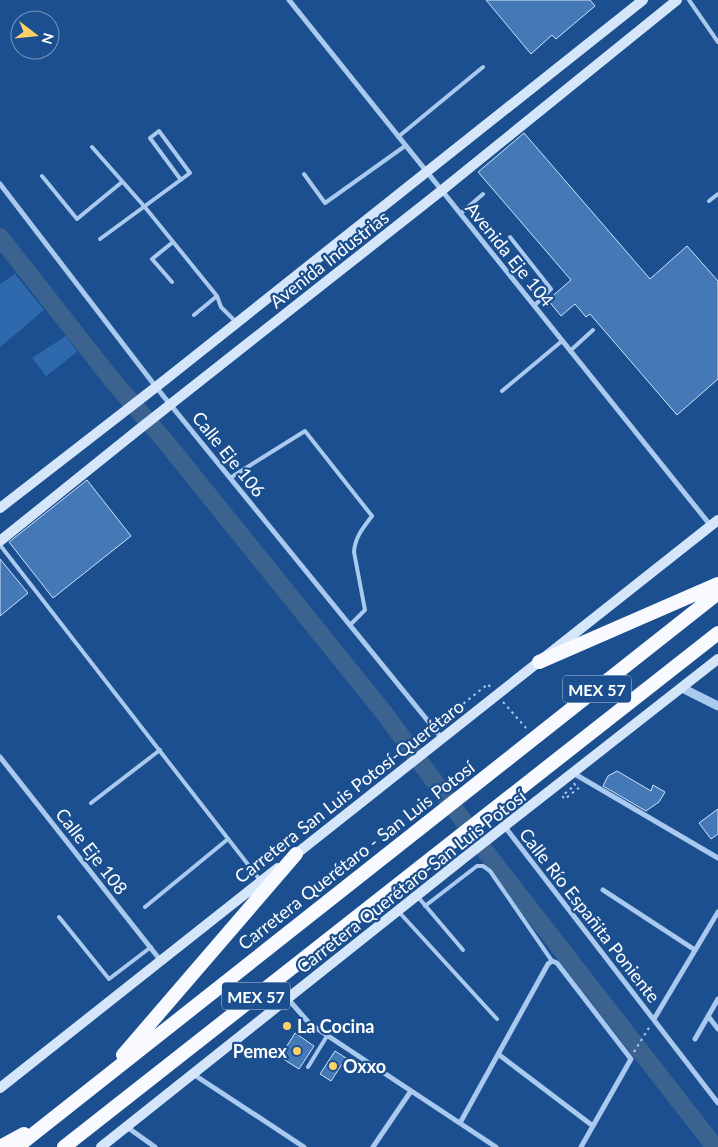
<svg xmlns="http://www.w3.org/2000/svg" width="718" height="1147" viewBox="0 0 718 1147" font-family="Lato,sans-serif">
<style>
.green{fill:#2e69ad}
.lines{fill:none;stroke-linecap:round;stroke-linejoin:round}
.river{stroke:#3c6290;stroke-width:18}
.building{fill:#4478b7;stroke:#cfe3fa}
.path{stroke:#a9c9ee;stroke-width:2;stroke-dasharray:2.5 4;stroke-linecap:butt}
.service{stroke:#a9c9ee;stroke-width:4}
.minor{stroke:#a9c9ee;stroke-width:5}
.tertiary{stroke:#a9c9ee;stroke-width:9}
.secondary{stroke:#d6e6fa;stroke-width:10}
.trunk{stroke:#f8faff;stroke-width:14}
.poi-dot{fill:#ffd166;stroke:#1b4f8f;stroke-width:2}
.labels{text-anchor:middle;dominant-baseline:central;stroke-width:4.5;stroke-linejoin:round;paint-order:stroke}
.shield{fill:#1b4f8f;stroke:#bbcadd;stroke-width:1}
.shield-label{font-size:16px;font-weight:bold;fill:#fff}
.street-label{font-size:18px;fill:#fff;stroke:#1b4f8f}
.poi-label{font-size:18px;font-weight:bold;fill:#fff;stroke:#1b4f8f;text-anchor:start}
</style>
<rect width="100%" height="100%" fill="#1b4f8f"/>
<path class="green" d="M 15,274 L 44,310 L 0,347 L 0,284 Z
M 66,336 L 77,352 L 46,376 L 32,358 Z"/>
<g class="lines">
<path class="river" d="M 0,237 L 113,381 L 165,441 L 385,714 L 495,864 L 715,1147"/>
</g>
<path class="building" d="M 486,0 L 590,0 L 595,6 L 556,39 L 552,35 L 531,54 Z
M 524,133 L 650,279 L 687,246 L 718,281 L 718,379 L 677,415 L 590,314 L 586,317 L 575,304 L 561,316 L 548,300 L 571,280 L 478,172 Z
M 87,480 L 131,536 L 53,598 L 9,542 Z
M 0,559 L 28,593 L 0,616 Z
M 617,771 L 651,791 L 653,785 L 665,792 L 659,802 L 646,811 L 603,786 L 608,776 Z
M 718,809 L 718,834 L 711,839 L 699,823 Z
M 295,1033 L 314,1046 L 299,1069 L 280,1057 Z
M 335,1051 L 346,1058 L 331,1081 L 320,1074 Z"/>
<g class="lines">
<path class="path" d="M 503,702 L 526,728
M 438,724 L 488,684 L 490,687
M 574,783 L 575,785 L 562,796 L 565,799 L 581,786
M 634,1052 L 650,1026"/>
<path class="service" d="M 689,0 L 718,42
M 398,137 L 483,67
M 92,147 L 144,206 L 217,296 L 221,307 L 236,322
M 304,174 L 325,203 L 405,146
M 42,176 L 77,219 L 122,182
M 709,201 L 718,194
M 460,214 L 483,194
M 510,237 L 551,289 L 534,306
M 100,239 L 190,173 L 159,131 L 150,138 L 181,180
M 172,282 L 152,259 L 173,242
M 194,315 L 217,296
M 570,351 L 593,330
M 502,391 L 562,341
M 230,478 L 305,431 L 372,516 C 363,528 355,537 354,552 L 365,610 L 350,625
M 0,545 L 260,880
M 91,803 L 160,750
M 418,897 L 463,950
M 425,906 L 477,866 L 483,866 L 490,871 L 552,961
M 145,907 L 228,839
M 399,912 L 497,1019
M 59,917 L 109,979 L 151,947
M 308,1067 L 327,1036"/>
<path class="minor" d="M 289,0 L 711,526
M 0,184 L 156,387 L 441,737
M 0,757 L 161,961
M 573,773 L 718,858
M 505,827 L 718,1103
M 603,890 L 695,950
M 288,999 L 310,1024 L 496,1147
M 708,1016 L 718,1029
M 654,1019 L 718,912
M 695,1039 L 718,999
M 498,1054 L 593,1126
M 193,1074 L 304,1147
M 460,1123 L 548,964 L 552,961 L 557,963 L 631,1059 L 581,1147
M 127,1127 L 155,1147
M 373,1147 L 411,1091"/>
<path class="tertiary" d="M 682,688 L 718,706"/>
<path class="secondary" d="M 0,508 L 156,387 L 643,0
M 0,541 L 138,430 L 441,191 L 677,0
M 291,858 L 718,520
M 0,1088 L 278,868
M 101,1147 L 469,854 L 718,659"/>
<path class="trunk" d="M 539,662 L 718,584
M 123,1055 L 296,854
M 0,1147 L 24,1134
M 17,1147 L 718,593
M 64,1147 L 718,633"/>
</g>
<g class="poi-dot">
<circle cx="287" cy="1026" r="5"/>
<circle cx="297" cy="1051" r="5"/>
<circle cx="333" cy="1066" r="5"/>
</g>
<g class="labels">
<g class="shield">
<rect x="563" y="675.5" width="68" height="27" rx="4"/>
<rect x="222" y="982.5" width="68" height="27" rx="4"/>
</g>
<g class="shield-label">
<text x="597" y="689">MEX 57</text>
<text x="256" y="996">MEX 57</text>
</g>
<g class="street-label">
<text transform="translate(510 254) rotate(51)">Avenida Eje 104</text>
<text transform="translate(329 259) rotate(-38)">Avenida Industrias</text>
<text transform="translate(229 454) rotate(51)">Calle Eje 106</text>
<text transform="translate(349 791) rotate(-38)">Carretera San Luis Potosí-Querétaro</text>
<text transform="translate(92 851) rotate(52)">Calle Eje 108</text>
<text transform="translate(356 855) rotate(-38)">Carretera Querétaro - San Luis Potosí</text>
<text transform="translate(411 881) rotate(-38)">Carretera Querétaro-San Luis Potosí</text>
<text transform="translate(590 915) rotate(52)">Calle Río Españita Poniente</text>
</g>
<g class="poi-label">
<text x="297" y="1026">La Cocina</text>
<text x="287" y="1051" text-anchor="end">Pemex</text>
<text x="343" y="1066">Oxxo</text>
</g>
</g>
<g transform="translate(35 35) rotate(106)"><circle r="24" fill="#1b4f8f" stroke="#7695bc"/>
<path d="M0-4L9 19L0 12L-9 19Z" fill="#ffd166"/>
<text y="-8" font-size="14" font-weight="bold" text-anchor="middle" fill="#ffffff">N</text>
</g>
</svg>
